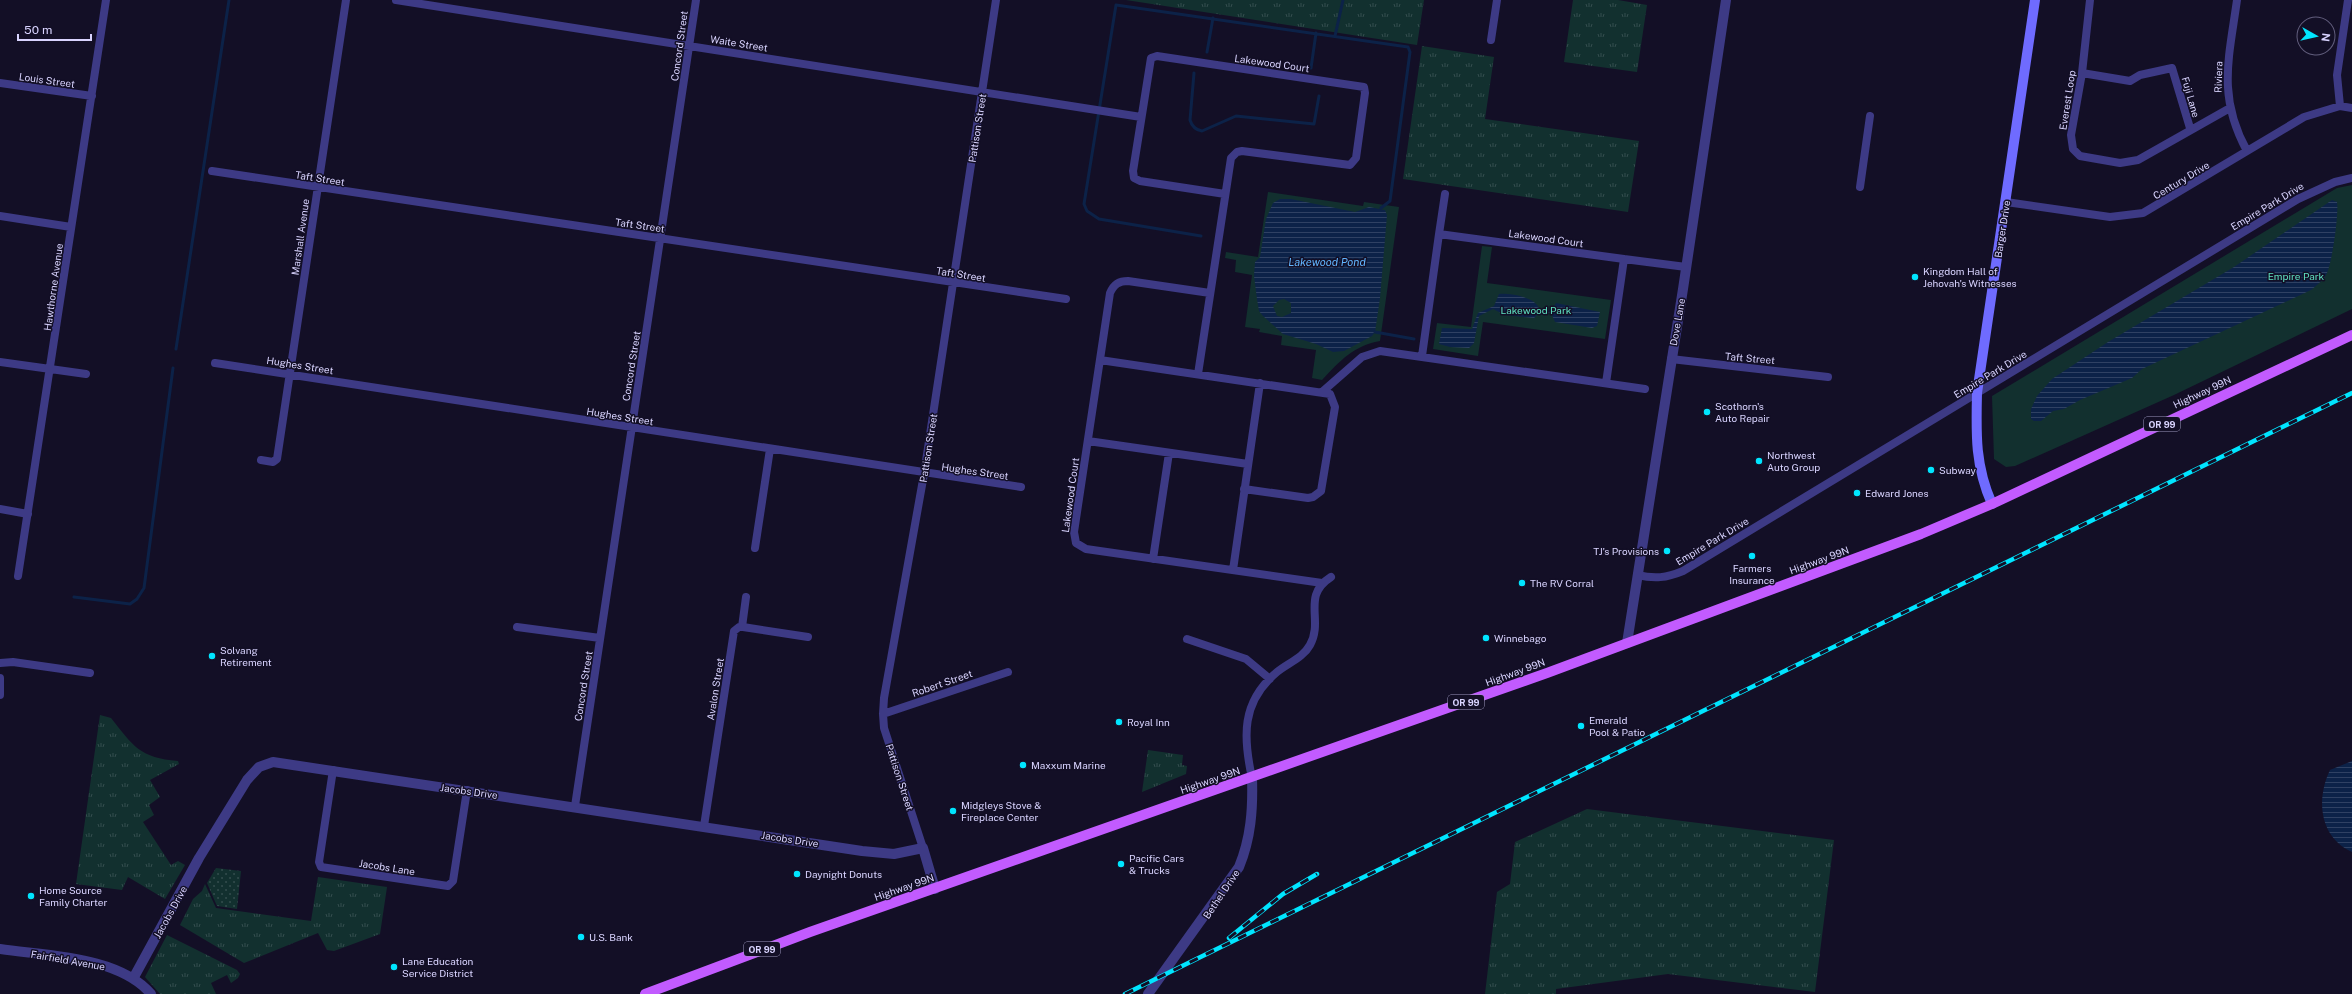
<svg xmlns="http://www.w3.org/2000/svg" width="2352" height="994" viewBox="0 0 2352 994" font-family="'Public Sans',sans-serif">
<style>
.grass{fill:url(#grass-tufts)}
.park{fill:#12302f}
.garden{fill:url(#garden-dots)}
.water{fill:url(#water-rules);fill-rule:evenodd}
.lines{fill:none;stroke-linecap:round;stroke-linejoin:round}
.stream{stroke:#0c2248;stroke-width:3}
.minor{stroke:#3d3a85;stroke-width:8}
.tertiary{stroke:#3d3a85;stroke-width:10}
.secondary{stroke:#6f6bff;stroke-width:10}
.primary{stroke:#c25bff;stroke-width:10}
.rail-casing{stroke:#00e5ff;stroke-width:4.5}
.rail{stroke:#130f26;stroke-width:3;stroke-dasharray:9;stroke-linecap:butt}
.poi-dot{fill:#00e5ff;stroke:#130f26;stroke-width:1.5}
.labels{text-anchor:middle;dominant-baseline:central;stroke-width:3;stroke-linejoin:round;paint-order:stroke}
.shield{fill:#130f26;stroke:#9e99be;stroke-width:1}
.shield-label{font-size:9px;font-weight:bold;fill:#d9d4ff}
.street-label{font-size:10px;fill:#d9d4ff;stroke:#130f26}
.poi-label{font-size:10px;fill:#d9d4ff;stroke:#130f26;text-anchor:start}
.park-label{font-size:10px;fill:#5fe0c0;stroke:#130f26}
.water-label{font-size:11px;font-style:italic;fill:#62b6ff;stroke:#130f26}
</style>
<defs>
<pattern id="grass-tufts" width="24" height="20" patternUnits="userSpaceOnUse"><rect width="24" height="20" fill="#12302f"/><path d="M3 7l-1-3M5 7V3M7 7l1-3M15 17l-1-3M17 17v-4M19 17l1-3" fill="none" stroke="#344d4e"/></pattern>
<pattern id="garden-dots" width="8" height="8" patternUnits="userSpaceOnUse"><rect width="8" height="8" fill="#12302f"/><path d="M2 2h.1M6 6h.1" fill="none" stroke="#344d4e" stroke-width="1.8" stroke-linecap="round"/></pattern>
<pattern id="water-rules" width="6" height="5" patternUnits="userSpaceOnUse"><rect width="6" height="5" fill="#0c2248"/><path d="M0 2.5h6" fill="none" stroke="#2f4163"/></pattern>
</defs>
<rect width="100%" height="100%" fill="#130f26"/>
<path class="grass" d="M 1126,0 L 1424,0 L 1417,45 Z
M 1573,0 L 1618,0 L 1647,5 L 1637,72 L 1564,62 Z
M 1422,46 L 1494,57 L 1485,119 L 1639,141 L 1628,212 L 1403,179 Z
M 100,715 L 111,718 C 133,746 140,758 178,761 L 179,764 L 150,780 L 160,797 L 149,805 L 154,815 L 143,822 L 171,865 L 178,861 L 185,865 L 165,899 L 128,877 L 122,890 L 76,884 Z
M 1148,750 L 1183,755 L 1182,765 L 1187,766 L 1186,774 L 1142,792 Z
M 1587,809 L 1834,840 L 1815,992 L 1668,974 L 1556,989 L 1556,994 L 1485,994 L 1497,892 L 1510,884 L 1515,842 Z
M 318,877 L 387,887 L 380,934 L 334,951 L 327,950 L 318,933 L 244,963 L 180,925 L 193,899 L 202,891 L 205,884 L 216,908 L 311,921 Z
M 167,935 L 237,970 L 240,974 L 238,978 L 231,983 L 227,975 L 211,983 L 216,994 L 160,994 L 145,977 Z"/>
<path class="park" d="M 2352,185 L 2352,309 L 2174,395 L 2015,466 L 2006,467 L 1994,459 L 1992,396 L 2337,188 Z
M 1268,192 L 1363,206 L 1364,202 L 1399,207 L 1380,341 C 1353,346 1340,361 1322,380 L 1312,378 L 1316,350 L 1281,345 L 1282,336 L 1259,332 L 1260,329 L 1245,327 L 1252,275 L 1235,272 L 1236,260 L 1225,258 L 1226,252 L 1258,257 Z
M 1482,246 L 1492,247 L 1487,283 L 1611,300 L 1605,339 L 1483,322 L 1478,356 L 1433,349 L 1437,323 L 1471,327 Z"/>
<path class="garden" d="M 216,868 L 241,871 L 237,909 L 217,906 L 207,883 Z"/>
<path class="water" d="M 1280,199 L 1291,199 L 1355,212 L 1369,207 L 1385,210 L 1387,215 L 1380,298 L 1375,332 L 1372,336 L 1344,351 L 1333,352 L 1316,344 L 1283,334 L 1263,316 L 1259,311 L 1257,299 L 1254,276 L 1255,262 L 1260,257 L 1266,219 L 1273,203 ZM 1284,299 L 1291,303 L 1291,313 L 1282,317 L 1277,316 L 1273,306 L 1279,300 Z
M 2332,200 L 2337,202 C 2339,213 2332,265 2326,275 C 2323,280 2316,286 2311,290 L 2142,369 L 2132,378 L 2080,400 L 2064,409 L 2053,411 L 2041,421 L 2034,421 L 2031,419 L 2031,409 L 2037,396 L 2052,379 L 2108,342 L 2234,267 Z
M 1499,294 C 1510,293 1534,297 1539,308 L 1551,311 L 1556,303 L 1600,312 L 1597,326 L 1592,328 L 1555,322 L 1551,313 L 1540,312 L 1534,318 L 1505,315 L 1493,309 L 1479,316 L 1474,343 L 1469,348 L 1450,347 L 1439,344 L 1442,328 L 1472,329 L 1478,313 L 1494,306 Z
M 2352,761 L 2352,852 C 2319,837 2316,799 2330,770 Z"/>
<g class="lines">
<path class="stream" d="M 1335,36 L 1343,0
M 1207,52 L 1213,18
M 1311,68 L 1316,33
M 1194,73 L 1190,120 C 1192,127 1196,130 1202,131 L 1236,116 L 1314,124 L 1319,96
M 1201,236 L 1099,219 L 1087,211 L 1084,204 L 1116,5 L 1408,47 L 1410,52 L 1390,201 L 1381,208
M 1375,332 L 1414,339
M 176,349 L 229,0
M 74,597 L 130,604 L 137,599 L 144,588 L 173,368"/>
<path class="minor" d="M 396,0 L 1141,117
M 2090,0 L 2082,73 L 2071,135 L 2073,149 L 2080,156 L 2120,163 L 2138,160 L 2230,108
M 2237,0 C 2229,58 2217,96 2247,151
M 1491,40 L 1497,0
M 2082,73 L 2130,81 L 2140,75 L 2172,68 L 2190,128
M 0,83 L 92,96
M 2340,106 L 2337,75 L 2348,0
M 212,171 L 1066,299
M 1860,187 L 1870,116
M 2006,202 L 2110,217 L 2143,213 L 2304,117 L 2340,106 L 2352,108
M 0,216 L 71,227
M 1439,234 L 1445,194
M 1624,259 L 1686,267
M 1210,293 L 1128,281 C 1119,281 1114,284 1110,293 L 1074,532 L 1076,543 L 1086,549 L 1322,583
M 1422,356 L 1439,234 L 1624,259 L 1606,383
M 1671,359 L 1828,377
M 1100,360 L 1330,394 L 1335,407 L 1321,491 L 1313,497 L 1308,498 L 1244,489
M 0,362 L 86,374
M 215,363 L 1021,487
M 1198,374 L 1231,158 L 1237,152 L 1242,151 L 1350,165 L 1356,158 L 1365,93 L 1364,87 L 1157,56 L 1151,58 L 1133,171 L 1134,178 L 1140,181 L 1225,194
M 1322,392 L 1362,357 L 1380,351 L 1645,389
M 1088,441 L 1248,464
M 261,460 L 273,462 L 277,459 L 346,0
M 0,509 L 28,514
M 755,548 L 770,449
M 1153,559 L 1169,453
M 1233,570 L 1260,383
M 1637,575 C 1655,579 1666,578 1683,571 L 2298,199 L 2335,182 L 2352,178
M 18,576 L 106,0
M 517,627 L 600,638
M 742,627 L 746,597
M 1187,639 L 1246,659 L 1270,679
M 0,663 L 13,662 L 90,673
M 0,678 L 0,695
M 883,714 L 1008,672
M 333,770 L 319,862 L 321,867 L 448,886 L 453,881 L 467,790
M 1252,778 C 1243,737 1241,702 1277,672 C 1288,663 1303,658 1310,645 C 1324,620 1301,596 1331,577
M 575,806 L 696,0
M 704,826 L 734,631 L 739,627 L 743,627 L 808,637
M 923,848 L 884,728 L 883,714 L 884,698 L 924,474 L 996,0"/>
<path class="tertiary" d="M 1627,643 L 1683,289 L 1726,0
M 0,949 C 47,956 119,956 151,994
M 134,977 L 199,858 L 247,780 L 259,767 L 273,762 L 862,851 L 894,854 L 923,848 L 935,889
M 1148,994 L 1239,867 C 1251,838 1253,809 1252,778"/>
<path class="secondary" d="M 1992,504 C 1975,466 1976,434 1977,393 L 2035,0"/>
<path class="primary" d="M 645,994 L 810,932 L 1547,673 L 1921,534 L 1992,504 L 2352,335"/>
<defs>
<path id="rail" d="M 1229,938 L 1283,894 L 1317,874
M 1125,994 L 2352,393"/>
</defs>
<use href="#rail" class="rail-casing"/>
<use href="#rail" class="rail"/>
</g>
<g class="poi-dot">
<circle cx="1915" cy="277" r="4"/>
<circle cx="1707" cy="412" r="4"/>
<circle cx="1759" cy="461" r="4"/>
<circle cx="1931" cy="470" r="4"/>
<circle cx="1857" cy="493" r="4"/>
<circle cx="1667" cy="551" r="4"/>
<circle cx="1752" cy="556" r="4"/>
<circle cx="1522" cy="583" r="4"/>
<circle cx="1486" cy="638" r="4"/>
<circle cx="212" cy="656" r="4"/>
<circle cx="1119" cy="722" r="4"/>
<circle cx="1581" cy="726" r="4"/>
<circle cx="1023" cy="765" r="4"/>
<circle cx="953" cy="811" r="4"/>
<circle cx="1121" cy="864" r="4"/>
<circle cx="797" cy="874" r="4"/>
<circle cx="31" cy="896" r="4"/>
<circle cx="581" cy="937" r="4"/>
<circle cx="394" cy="967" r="4"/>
</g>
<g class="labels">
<g class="shield">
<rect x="2144" y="417" width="36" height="14" rx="3"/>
<rect x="1448" y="695" width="36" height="14" rx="3"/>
<rect x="744" y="942" width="36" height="14" rx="3"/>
</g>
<g class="shield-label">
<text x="2162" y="424">OR 99</text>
<text x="1466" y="702">OR 99</text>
<text x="762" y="949">OR 99</text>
</g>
<g class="street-label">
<text transform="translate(739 43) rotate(9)">Waite Street</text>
<text transform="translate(679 46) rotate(-82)">Concord Street</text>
<text transform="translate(1272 63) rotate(8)">Lakewood Court</text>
<text transform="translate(2218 77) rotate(-88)">Riviera</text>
<text transform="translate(47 80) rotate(8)">Louis Street</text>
<text transform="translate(2191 97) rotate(74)">Fuji Lane</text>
<text transform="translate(2067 100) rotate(-81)">Everest Loop</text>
<text transform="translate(977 128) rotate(-81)">Pattison Street</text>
<text transform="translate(320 178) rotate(9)">Taft Street</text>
<text transform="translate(2181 180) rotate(-31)">Century Drive</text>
<text transform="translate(2267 206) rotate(-31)">Empire Park Drive</text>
<text transform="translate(640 225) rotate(8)">Taft Street</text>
<text transform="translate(2002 229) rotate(-81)">Barger Drive</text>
<text transform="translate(300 237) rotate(-82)">Marshall Avenue</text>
<text transform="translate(1546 238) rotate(8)">Lakewood Court</text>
<text transform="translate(961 274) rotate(9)">Taft Street</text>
<text transform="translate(53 287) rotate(-82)">Hawthorne Avenue</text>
<text transform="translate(1677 322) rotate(-80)">Dove Lane</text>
<text transform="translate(1750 358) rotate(5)">Taft Street</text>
<text transform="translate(300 365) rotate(9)">Hughes Street</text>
<text transform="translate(631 366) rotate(-81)">Concord Street</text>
<text transform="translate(1990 374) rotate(-31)">Empire Park Drive</text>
<text transform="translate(2202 392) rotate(-25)">Highway 99N</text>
<text transform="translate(620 416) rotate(9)">Hughes Street</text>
<text transform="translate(928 448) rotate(-81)">Pattison Street</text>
<text transform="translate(975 471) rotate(8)">Hughes Street</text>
<text transform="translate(1070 495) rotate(-82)">Lakewood Court</text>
<text transform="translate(1712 541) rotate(-31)">Empire Park Drive</text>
<text transform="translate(1819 560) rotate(-20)">Highway 99N</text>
<text transform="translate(1515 672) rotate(-20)">Highway 99N</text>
<text transform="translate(942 683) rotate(-19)">Robert Street</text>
<text transform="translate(583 686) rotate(-81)">Concord Street</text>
<text transform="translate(715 689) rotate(-81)">Avalon Street</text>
<text transform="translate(900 777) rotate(72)">Pattison Street</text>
<text transform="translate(1210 780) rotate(-19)">Highway 99N</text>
<text transform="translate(469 791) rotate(8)">Jacobs Drive</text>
<text transform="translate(790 839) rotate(9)">Jacobs Drive</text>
<text transform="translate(387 867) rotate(9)">Jacobs Lane</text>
<text transform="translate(904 887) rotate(-19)">Highway 99N</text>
<text transform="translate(1221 894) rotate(-56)">Bethel Drive</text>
<text transform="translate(170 912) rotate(-61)">Jacobs Drive</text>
<text transform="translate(68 960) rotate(10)">Fairfield Avenue</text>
</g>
<g class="poi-label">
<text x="1923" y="271">Kingdom Hall of<tspan x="1923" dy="12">Jehovah's Witnesses</tspan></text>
<text x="1715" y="406">Scothorn's<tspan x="1715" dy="12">Auto Repair</tspan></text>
<text x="1767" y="455">Northwest<tspan x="1767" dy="12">Auto Group</tspan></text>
<text x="1939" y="470">Subway</text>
<text x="1865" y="493">Edward Jones</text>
<text x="1659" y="551" text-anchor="end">TJ's Provisions</text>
<text x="1752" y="568" text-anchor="middle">Farmers<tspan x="1752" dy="12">Insurance</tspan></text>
<text x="1530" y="583">The RV Corral</text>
<text x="1494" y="638">Winnebago</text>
<text x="220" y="650">Solvang<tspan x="220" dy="12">Retirement</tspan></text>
<text x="1589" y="720">Emerald<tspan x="1589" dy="12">Pool &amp; Patio</tspan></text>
<text x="1127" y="722">Royal Inn</text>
<text x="1031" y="765">Maxxum Marine</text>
<text x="961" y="805">Midgleys Stove &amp;<tspan x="961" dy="12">Fireplace Center</tspan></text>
<text x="1129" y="858">Pacific Cars<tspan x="1129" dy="12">&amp; Trucks</tspan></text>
<text x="805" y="874">Daynight Donuts</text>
<text x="39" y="890">Home Source<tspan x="39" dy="12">Family Charter</tspan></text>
<text x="589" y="937">U.S. Bank</text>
<text x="402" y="961">Lane Education<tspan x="402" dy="12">Service District</tspan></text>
</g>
<g class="park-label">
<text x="2296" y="276">Empire Park</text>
<text x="1536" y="310">Lakewood Park</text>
</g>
<g class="water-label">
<text x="1327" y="262">Lakewood Pond</text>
</g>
</g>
<g transform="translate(2316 36) rotate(98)"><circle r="19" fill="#130f26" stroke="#625e7d"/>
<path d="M0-3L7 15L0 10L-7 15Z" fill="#00e5ff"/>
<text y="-6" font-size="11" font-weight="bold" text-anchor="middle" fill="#d9d4ff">N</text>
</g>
<path d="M18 34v6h73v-6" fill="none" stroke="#d9d4ff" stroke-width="2"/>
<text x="24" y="34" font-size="12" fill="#d9d4ff" stroke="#130f26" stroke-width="3" paint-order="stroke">50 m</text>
</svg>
